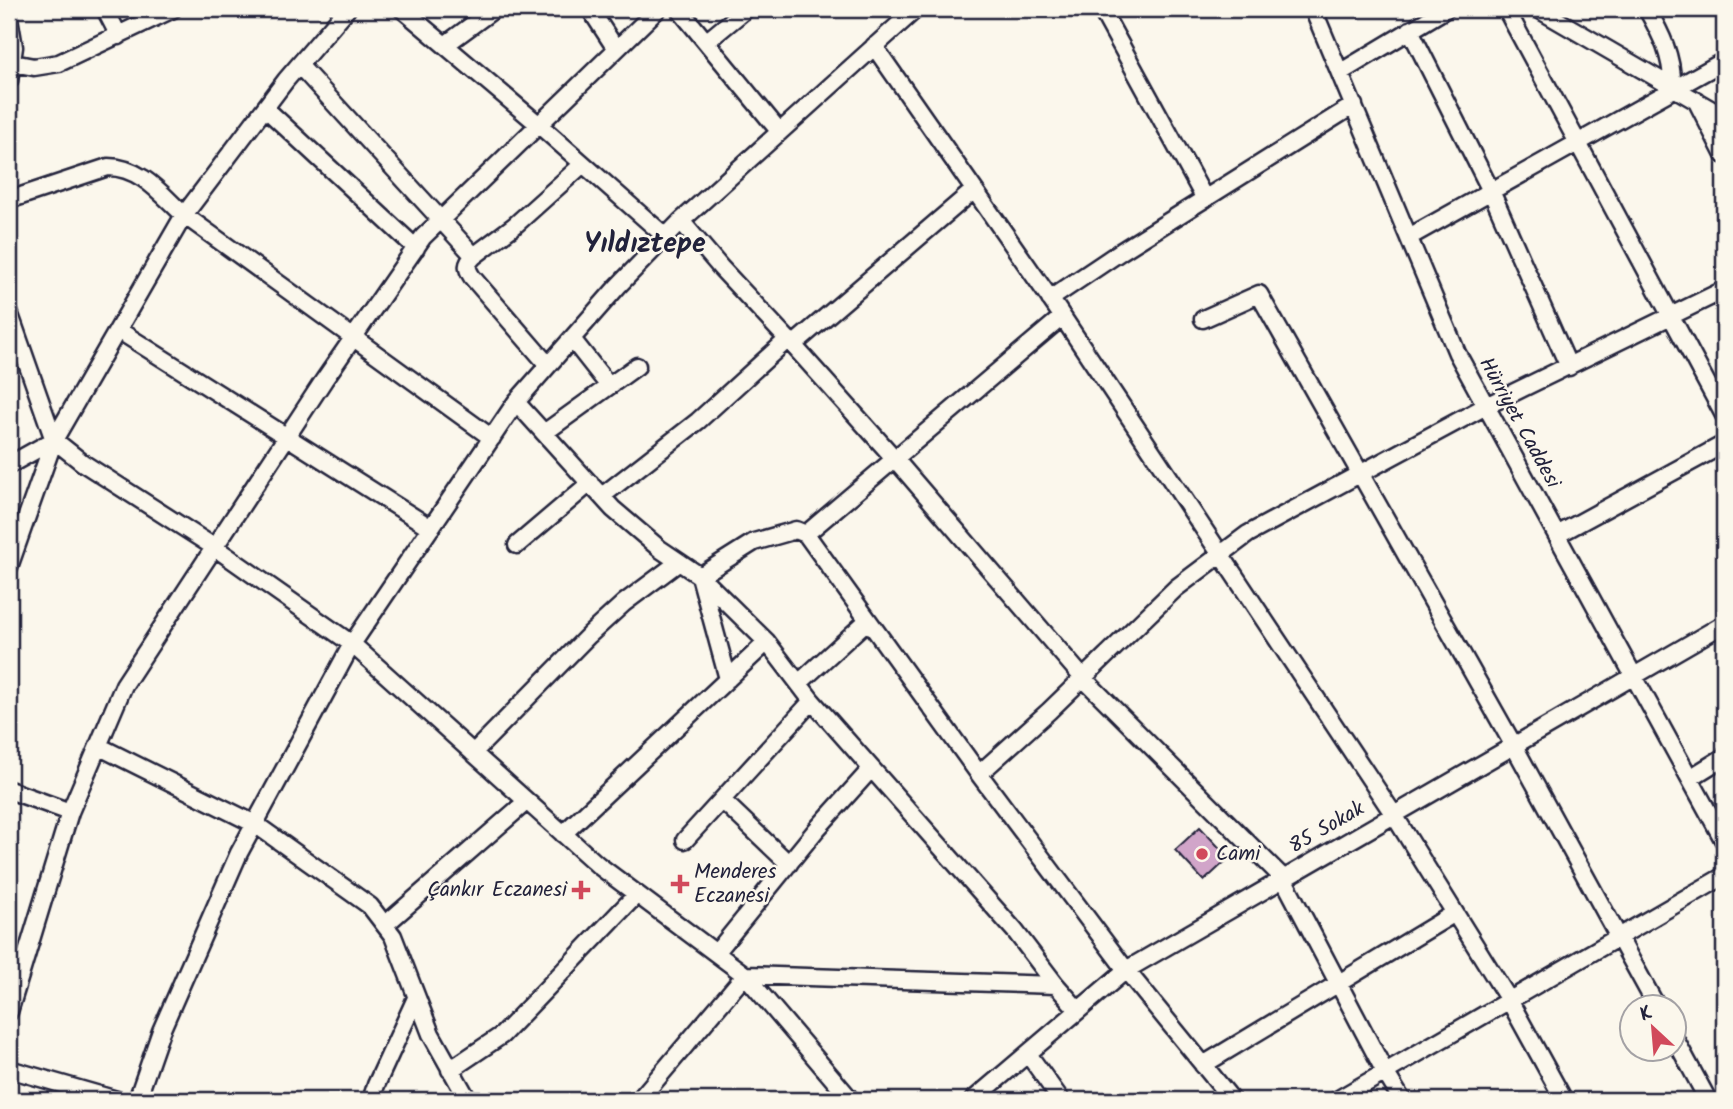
<svg xmlns="http://www.w3.org/2000/svg" width="1733" height="1109" viewBox="0 0 1733 1109" font-family="Kalam,sans-serif">
<style>
.building{fill:#d1a5c9;stroke:#22223b;stroke-width:2}
.lines{fill:none;stroke-linecap:round;stroke-linejoin:round}
.minor-casing{stroke:#22223b;stroke-width:21}
.minor{stroke:#fbf7ec;stroke-width:16}
.poi-dot{fill:#d1495b;stroke:#fbf7ec;stroke-width:2.5}
.labels{text-anchor:middle;dominant-baseline:central;stroke-width:5;stroke-linejoin:round;paint-order:stroke}
.street-label{font-size:21px;fill:#22223b;stroke:#fbf7ec}
.poi-label{font-size:21px;fill:#22223b;stroke:#fbf7ec;text-anchor:start}
.district-label{font-size:28px;font-weight:bold;fill:#22223b;stroke:#fbf7ec}
</style>
<rect width="100%" height="100%" fill="#fbf7ec"/>
<filter id="ink" filterUnits="userSpaceOnUse"><feTurbulence type="fractalNoise" baseFrequency=".0143" numOctaves="2"/><feDisplacementMap in="SourceGraphic" scale="14" xChannelSelector="R" yChannelSelector="G"/><feConvolveMatrix kernelMatrix="1 2 1 2 8 2 1 2 1" color-interpolation-filters="sRGB"/></filter>
<g filter="url(#ink)">
<path class="building" d="M 1200,827 L 1229,858 L 1204,881 L 1175,850 Z"/>
<g class="lines">
<defs>
<path id="minor" d="M 105,9 L 119,36
M 402,9 L 538,124 L 666,237
M 590,9 L 616,49
M 679,9 L 780,132
M 1101,9 L 1205,199
M 1313,9 L 1457,353 L 1724,841
M 1506,9 L 1724,415
M 1538,9 L 1724,117
M 1647,9 C 1661,34 1673,57 1672,86
M 9,18 L 14,47 L 9,81
M 1410,30 L 1491,191 L 1569,367
M 706,42 L 746,9
M 445,45 L 494,9
M 874,46 L 1056,307 L 1394,815 L 1509,1000 L 1564,1100
M 13,63 L 34,67 L 59,63 L 173,9
M 299,65 L 474,256 C 466,264 466,268 472,277 L 548,365
M 1341,72 L 1446,9
M 1696,100 L 1724,155
M 265,108 L 416,248
M 9,200 L 108,167 C 141,167 162,195 184,215 L 492,438
M 681,221 L 721,268 L 793,345 L 895,459 L 1083,678 L 1283,878 L 1385,1072 L 1402,1100
M 1409,237 L 1724,61
M 474,256 L 514,226 L 583,164
M 1050,299 L 1120,252 L 1354,105
M 9,312 L 54,440 L 83,463 L 214,547 L 352,644 L 598,865 L 745,975 L 851,1100
M 1203,319 L 1259,294 L 1514,746 L 1657,1007
M 118,330 L 431,528
M 572,339 L 609,386
M 793,345 L 974,190
M 516,402 L 613,509 L 660,549 L 700,576 L 754,542 L 796,530 L 806,534 L 979,774 L 1126,970 L 1232,1100
M 544,433 L 637,366
M 9,465 L 54,440
M 602,496 L 698,421 L 788,339
M 806,534 L 1062,317
M 1557,535 L 1724,444
M 517,545 L 590,483
M 9,567 L 54,440 L 184,215 L 286,80 L 347,9
M 700,576 L 767,642 L 812,701 L 1015,931 L 1056,985
M 700,576 L 728,679
M 799,683 L 868,620
M 98,746 L 255,824 L 370,906 L 393,936 L 431,1034 L 468,1100
M 473,753 L 589,635 L 624,603 L 679,562
M 979,774 L 1049,711 L 1176,588 L 1248,534 L 1486,406 L 1724,290
M 1690,778 L 1724,757
M 9,790 L 70,812
M 722,800 L 789,864
M 563,834 L 767,642
M 685,840 L 812,701
M 386,924 L 527,801
M 716,953 L 816,830 L 871,769
M 9,1012 L 70,812 L 124,685 L 324,380 L 423,237 L 658,9
M 1674,1037 L 1708,1100
M 1028,1054 L 1061,1100
M 1203,1065 L 1455,913
M 9,1069 L 117,1100
M 450,1070 L 502,1035 L 637,894
M 137,1100 L 161,1031 L 239,853 L 352,644 L 516,402 L 618,286 L 681,221 L 916,9
M 371,1100 L 376,1085 L 416,998
M 639,1100 L 745,975 L 1056,985 L 1078,1010
M 973,1100 L 1126,970 L 1724,624
M 1337,1100 L 1724,876"/>
</defs>
<use href="#minor" class="minor-casing"/>
<use href="#minor" class="minor"/>
</g>
</g>
<g class="poi-dot">
<circle cx="1202" cy="854" r="7"/>
<path d="M676.5 873.5h7v7h7v7h-7v7h-7v-7h-7v-7h7z"/>
<path d="M577.5 879.5h7v7h7v7h-7v7h-7v-7h-7v-7h7z"/>
</g>
<g class="labels">
<g class="street-label">
<text transform="translate(1519 423) rotate(61)">Hürriyet Caddesi</text>
<text transform="translate(1327 828) rotate(-30)">85 Sokak</text>
</g>
<g class="poi-label">
<text x="1216" y="854">Cami</text>
<text x="694" y="872">Menderes<tspan x="694" dy="24">Eczanesi</tspan></text>
<text x="567" y="890" text-anchor="end">Çankır Eczanesi</text>
</g>
<g class="district-label">
<text x="645" y="244">Yıldıztepe</text>
</g>
</g>
<rect width="1733" height="1109" fill="none" stroke="#fbf7ec" stroke-width="35"/>
<rect x="18" y="18" width="1698" height="1074" fill="none" stroke="#22223b" stroke-width="2.5" filter="url(#ink)"/>
<g transform="translate(1653 1028) rotate(334)"><circle r="33" fill="#fbf7ec" stroke="#a4a2a5" stroke-width="2"/>
<path d="M0-5L12 26L0 18L-12 26Z" fill="#d1495b"/>
<text y="-10" font-size="19" font-weight="bold" text-anchor="middle" fill="#22223b">K</text>
</g>
</svg>
